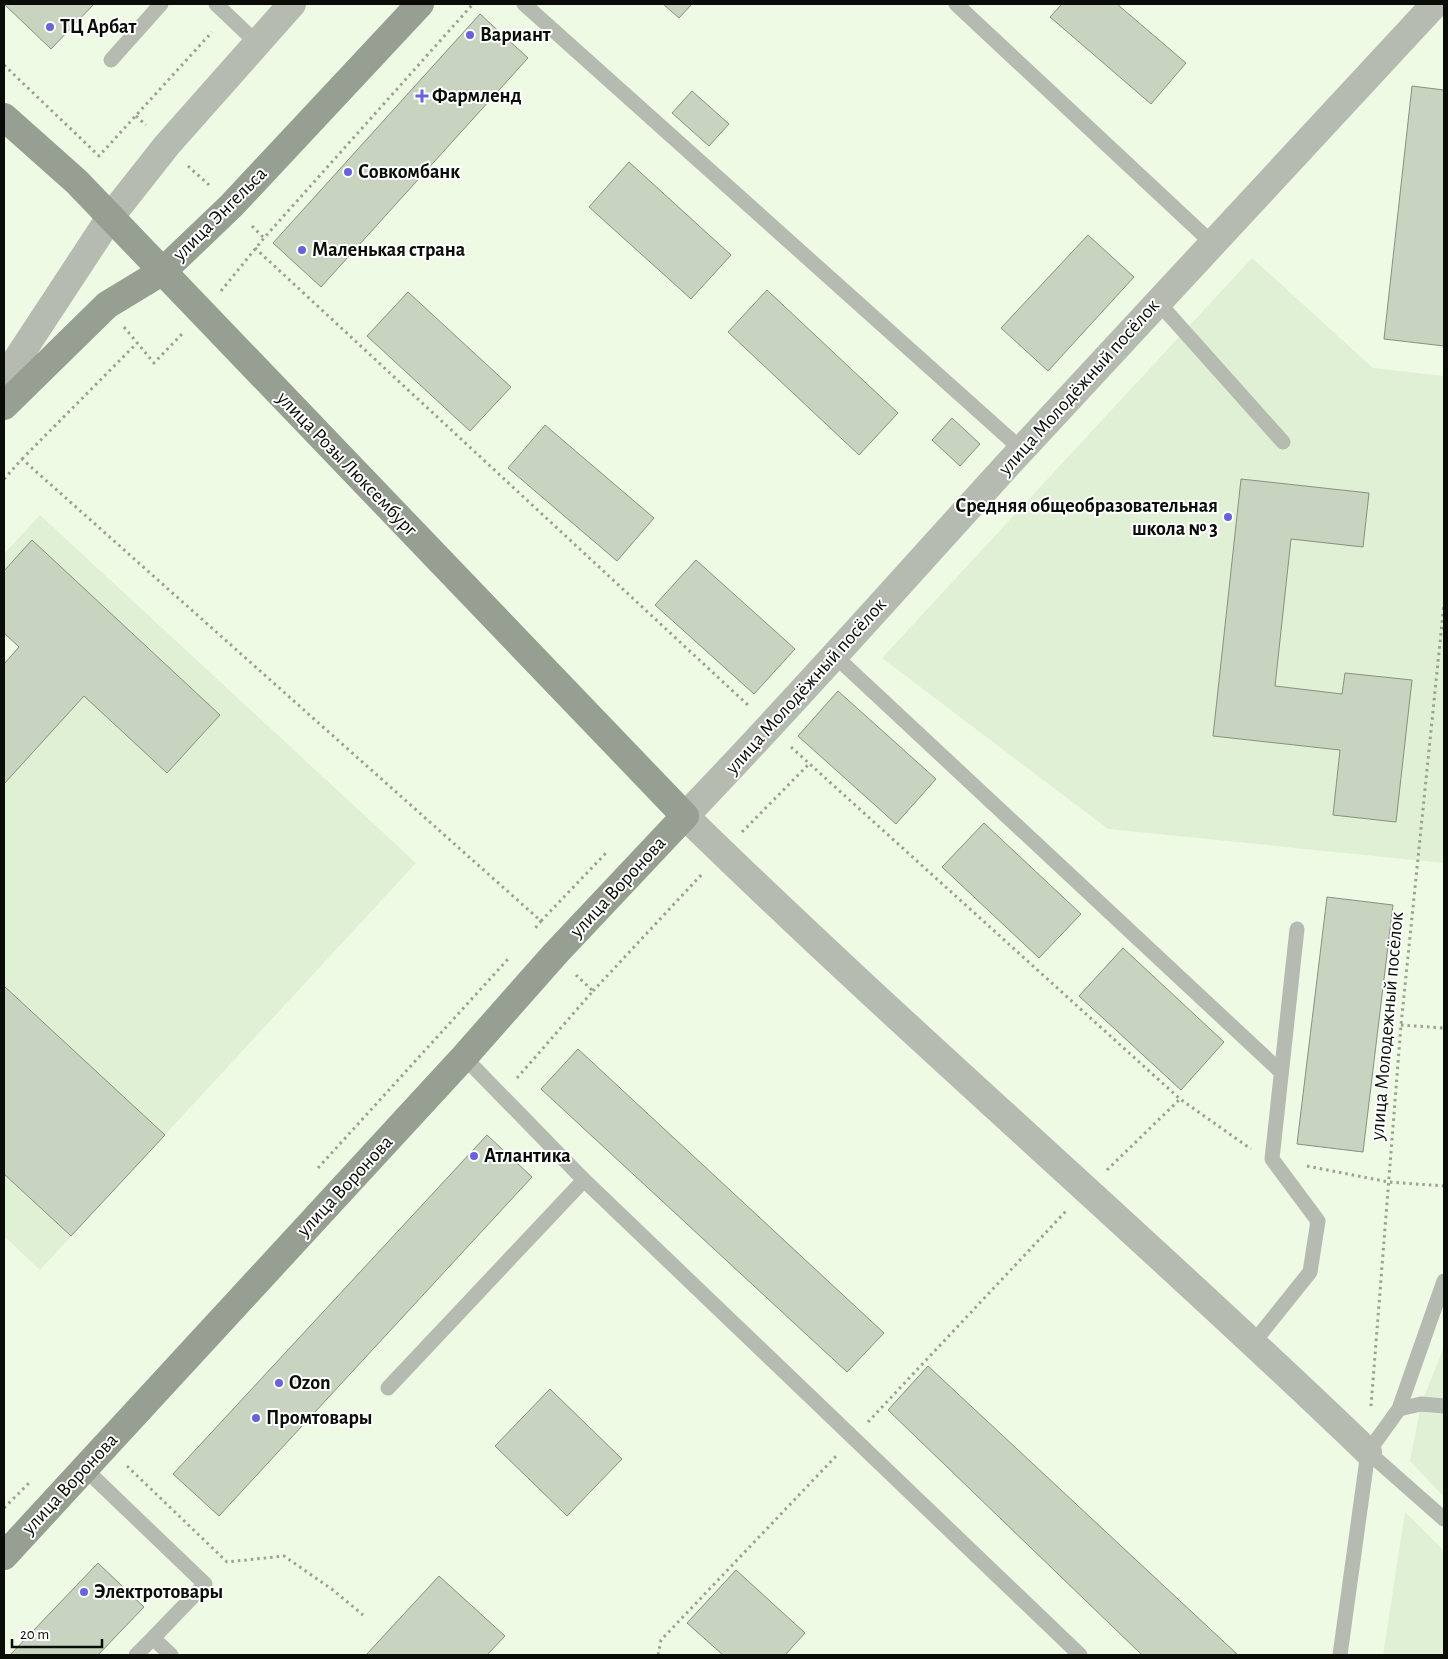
<svg xmlns="http://www.w3.org/2000/svg" width="1448" height="1659" viewBox="0 0 1448 1659" font-family="'Alegreya Sans',sans-serif">
<style>
.built{fill:#e0f0d4}
.building{fill:#c8d4bf;stroke:#87917e}
.lines{fill:none;stroke-linecap:round;stroke-linejoin:round}
.path{stroke:#9aa292;stroke-width:3;stroke-dasharray:2.5 4;stroke-linecap:butt}
.lane{stroke:#b6bbb2;stroke-width:15}
.street{stroke:#b6bbb2;stroke-width:28}
.secondary{stroke:#979f92;stroke-width:28}
.poi-dot{fill:#6862dc;stroke:#fff;stroke-width:2}
.labels{text-anchor:middle;dominant-baseline:central;stroke-width:4;stroke-linejoin:round;paint-order:stroke}
.poi-label{font-size:20px;font-weight:bold;fill:#0a0d07;stroke:#fff;text-anchor:start}
.street-label{font-size:20px;fill:#0a0d07;stroke:#fff}
</style>
<rect width="100%" height="100%" fill="#effae5"/>
<path class="built" d="M 1252,258 L 1373,368 L 1444,376 L 1444,863 L 1108,829 L 882,658 Z
M 40,515 L 416,863 L 40,1270 L 4,1236 L 4,664 L 19,647 L 4,633 L 4,554 Z
M 1444,1347 L 1444,1497 L 1410,1461 L 1421,1404 Z
M 1405,1512 L 1444,1551 L 1444,1655 L 1383,1655 Z"/>
<path class="building" d="M 4,4 L 94,4 L 51,49 Z
M 663,4 L 692,4 L 679,18 Z
M 1062,4 L 1117,4 L 1186,63 L 1151,104 L 1050,17 Z
M 480,14 L 528,58 L 321,287 L 273,243 Z
M 1412,86 L 1444,90 L 1444,346 L 1384,339 Z
M 692,91 L 729,124 L 709,146 L 672,113 Z
M 629,162 L 731,255 L 691,299 L 589,207 Z
M 1088,235 L 1134,277 L 1048,371 L 1001,328 Z
M 767,290 L 898,413 L 859,455 L 728,332 Z
M 408,292 L 511,387 L 470,431 L 367,336 Z
M 952,418 L 980,444 L 960,466 L 932,440 Z
M 545,425 L 654,518 L 617,561 L 508,468 Z
M 1241,479 L 1369,493 L 1363,547 L 1291,539 L 1275,686 L 1342,694 L 1345,673 L 1412,680 L 1396,822 L 1333,815 L 1340,750 L 1213,736 Z
M 32,540 L 220,715 L 167,773 L 84,696 L 4,784 L 4,664 L 19,647 L 4,633 L 4,571 Z
M 696,560 L 795,649 L 754,694 L 655,605 Z
M 838,691 L 936,779 L 896,824 L 798,736 Z
M 984,823 L 1081,914 L 1039,958 L 942,867 Z
M 1327,897 L 1393,905 L 1363,1152 L 1297,1144 Z
M 1123,948 L 1224,1042 L 1181,1090 L 1079,996 Z
M 4,986 L 165,1135 L 71,1236 L 4,1174 Z
M 578,1049 L 884,1333 L 847,1372 L 541,1089 Z
M 487,1135 L 532,1177 L 219,1516 L 173,1474 Z
M 928,1366 L 1238,1655 L 1142,1655 L 888,1410 Z
M 550,1389 L 622,1459 L 567,1516 L 495,1446 Z
M 98,1563 L 144,1607 L 98,1655 L 10,1655 Z
M 736,1570 L 805,1633 L 785,1655 L 723,1655 L 687,1623 Z
M 439,1576 L 505,1636 L 487,1655 L 366,1655 Z"/>
<g class="lines">
<path class="path" d="M 4,65 L 99,156 L 212,32
M 136,116 L 146,125
M 188,166 L 209,185
M 252,226 L 264,238
M 255,248 L 749,706
M 221,291 L 264,238 L 473,4
M 124,327 L 154,363 L 182,334
M 22,459 L 137,343
M 4,479 L 22,459 L 541,921 L 533,931
M 791,747 L 1180,1099 L 1251,1149
M 742,832 L 809,764
M 541,921 L 606,853
M 593,991 L 703,873
M 1401,1025 L 1444,1028
M 517,1078 L 593,991 L 576,975
M 1307,1166 L 1389,1182 L 1444,1186
M 318,1168 L 509,958
M 1107,1170 L 1180,1099
M 1371,1406 L 1401,1025 L 1444,603
M 868,1422 L 1067,1210
M 127,1466 L 227,1562 L 284,1556 L 333,1590 L 363,1615
M 4,1508 L 30,1482
M 658,1655 L 661,1640 L 838,1454"/>
<path class="lane" d="M 216,4 L 257,43
M 524,4 L 1022,450
M 956,4 L 1211,242
M 111,60 L 161,4
M 1157,301 L 1283,442
M 835,656 L 1281,1072
M 464,1057 L 584,1180 L 1080,1655
M 1254,1342 L 1310,1272 L 1318,1221 L 1272,1159 L 1297,929
M 388,1388 L 584,1180
M 1399,1409 L 1444,1281
M 1368,1452 L 1444,1519
M 84,1468 L 205,1584 L 153,1638 L 171,1655
M 136,1655 L 153,1638
M 1340,1655 L 1368,1452 L 1399,1409 L 1421,1404 L 1444,1406"/>
<path class="street" d="M 4,379 L 111,216 L 167,145 L 292,4
M 1368,1452 C 1144,1236 908,1034 685,816 C 797,700 903,579 1012,460 C 1152,307 1293,155 1435,4"/>
<path class="secondary" d="M 4,117 L 77,182 L 685,816 L 555,954 L 464,1057 L 4,1556
M 4,406 L 107,305 L 163,271 L 231,206 L 420,4"/>
</g>
<g class="poi-dot">
<circle cx="50" cy="27" r="5"/>
<circle cx="470" cy="35" r="5"/>
<path d="M419.5 88.5h5v5h5v5h-5v5h-5v-5h-5v-5h5z"/>
<circle cx="348" cy="172" r="5"/>
<circle cx="302" cy="250" r="5"/>
<circle cx="1228" cy="517" r="5"/>
<circle cx="474" cy="1156" r="5"/>
<circle cx="279" cy="1383" r="5"/>
<circle cx="256" cy="1418" r="5"/>
<circle cx="84" cy="1592" r="5"/>
</g>
<g class="labels">
<g class="poi-label">
<text x="60" y="27">ТЦ Арбат</text>
<text x="480" y="35">Вариант</text>
<text x="432" y="96">Фармленд</text>
<text x="358" y="172">Совкомбанк</text>
<text x="312" y="250">Маленькая страна</text>
<text x="1218" y="506" text-anchor="end">Средняя общеобразовательная<tspan x="1218" dy="23">школа № 3</tspan></text>
<text x="484" y="1156">Атлантика</text>
<text x="289" y="1383">Ozon</text>
<text x="266" y="1418">Промтовары</text>
<text x="94" y="1592">Электротовары</text>
</g>
<g class="street-label">
<text transform="translate(220 214) rotate(-45)">улица Энгельса</text>
<text transform="translate(1079 387) rotate(-48)">улица Молодёжный посёлок</text>
<text transform="translate(347 464) rotate(46)">улица Розы Люксембург</text>
<text transform="translate(806 686) rotate(-48)">улица Молодёжный посёлок</text>
<text transform="translate(618 887) rotate(-47)">улица Воронова</text>
<text transform="translate(1387 1026) rotate(-85)">улица Молодежный посёлок</text>
<text transform="translate(345 1186) rotate(-47)">улица Воронова</text>
<text transform="translate(70 1484) rotate(-47)">улица Воронова</text>
</g>
</g>
<rect width="1448" height="1659" fill="none" stroke="#0a0d07" stroke-width="10"/>
<path d="M12 1639v8h90v-8" fill="none" stroke="#0a0d07" stroke-width="2.5"/>
<text x="20" y="1639" font-size="15" fill="#0a0d07" stroke="#ffffff" stroke-width="4" paint-order="stroke">20 m</text>
</svg>
